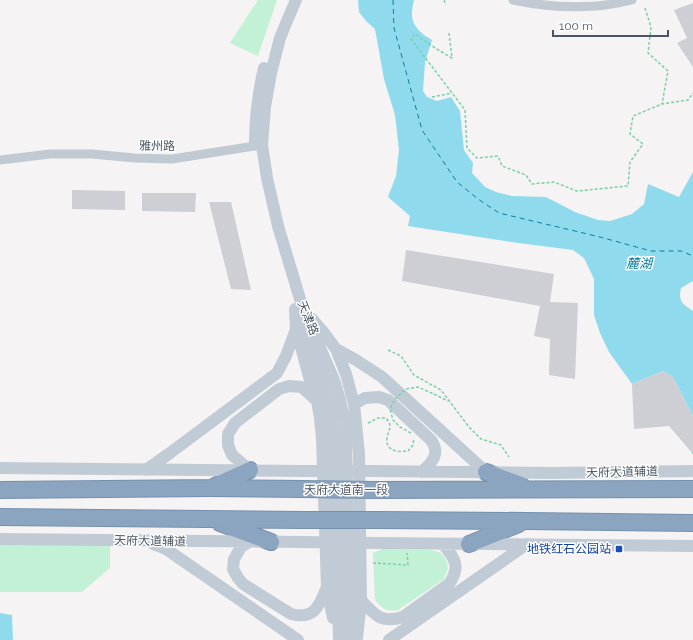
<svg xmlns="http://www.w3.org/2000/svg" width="693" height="640" viewBox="0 0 693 640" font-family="Raleway,'Noto Sans SC',sans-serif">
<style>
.green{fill:#c3f1d5}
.water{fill:#90daee}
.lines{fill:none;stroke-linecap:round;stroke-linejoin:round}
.ferry{stroke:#0c7c9b;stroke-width:1;stroke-dasharray:5 4;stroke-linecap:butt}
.building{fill:#cdcfd5}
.highway-casing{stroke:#7690ad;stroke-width:18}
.path{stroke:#7ad0a6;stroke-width:1.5;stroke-dasharray:3 2;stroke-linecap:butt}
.street{stroke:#c1cad2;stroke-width:9}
.secondary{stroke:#c1cbd6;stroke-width:12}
.highway{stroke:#8ba5c1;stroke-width:16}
.highway-bridge-casing{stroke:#7690ad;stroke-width:18;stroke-linecap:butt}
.path-bridge{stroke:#7ad0a6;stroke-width:1.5;stroke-dasharray:3 2;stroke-linecap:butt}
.secondary-bridge{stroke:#c1cbd6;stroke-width:12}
.highway-bridge{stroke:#8ba5c1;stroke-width:16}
.transit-dot{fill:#1a4fb4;stroke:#fff;stroke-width:1.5}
.labels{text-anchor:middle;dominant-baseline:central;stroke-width:3;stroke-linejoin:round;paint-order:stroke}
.street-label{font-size:12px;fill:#4a5661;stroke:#fff}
.transit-label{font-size:12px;fill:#164399;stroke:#fff;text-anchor:end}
.water-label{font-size:13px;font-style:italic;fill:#0c7c9b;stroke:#fff}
</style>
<rect width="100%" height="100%" fill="#f5f3f3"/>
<path class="green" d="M 258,0 L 277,0 L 258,56 L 230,43 Z
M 0,544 L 110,545 L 110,568 L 82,592 L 0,592 Z
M 382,549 L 431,550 L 439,552 L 444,556 L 447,562 L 448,569 L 444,579 L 398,610 C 386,612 383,609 375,600 L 373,553 Z"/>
<path class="water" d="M 358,0 L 414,0 C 413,4 412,9 412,13 C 411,26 422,34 432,40 L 425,62 L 423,91 L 427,97 L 437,101 L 451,97 L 460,111 L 464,150 L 473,163 L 472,173 L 485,187 L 496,192 L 512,196 L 546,197 L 575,212 L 598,220 L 610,221 L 632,214 L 644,204 L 648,184 L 679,197 L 693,172 L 693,281 L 681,288 C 678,302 683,304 693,311 L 693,416 L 673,377 L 663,371 L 632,384 L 609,352 L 600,333 L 594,315 L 594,279 L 584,258 L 573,250 L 511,242 L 408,226 L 410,216 L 388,197 L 396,176 L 399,150 L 395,115 L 384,79 L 375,29 L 366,21 L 359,12 Z
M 0,613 L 12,615 L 13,640 L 0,640 Z"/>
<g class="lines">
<path class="ferry" d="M 393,0 L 394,28 L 422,130 L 457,182 L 478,199 L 499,213 L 600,237 L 651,251 L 681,251 L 693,256"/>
</g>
<path class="building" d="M 693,3 L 693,67 L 677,43 L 687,38 L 674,10 Z
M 72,190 L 125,191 L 125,210 L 72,209 Z
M 142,193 L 196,193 L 195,212 L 142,211 Z
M 209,202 L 231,202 L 251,290 L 231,289 Z
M 406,250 L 554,274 L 550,302 L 578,303 L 575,379 L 549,375 L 550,339 L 534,336 L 540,306 L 402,281 Z
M 663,371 L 673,377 L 693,416 L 693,454 L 669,426 L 634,429 L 632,384 Z"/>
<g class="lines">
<defs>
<path id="highway" d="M 486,472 L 521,485
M 215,486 L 250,470
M 0,490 L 211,488 L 302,489
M 376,490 L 693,489
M 0,517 L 301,520
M 377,520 L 527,521 L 693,523
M 220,523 L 271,542
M 469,544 L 519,524"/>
</defs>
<use href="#highway" class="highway-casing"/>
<path class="path" d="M 444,0 L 446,5
M 645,8 L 651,27 L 648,53 L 668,71 L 662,104
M 449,33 L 452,58 L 435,48 L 415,34 L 411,39 L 465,110 L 467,148 L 477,158 L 498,156 L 502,166 L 526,175 L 532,184 L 554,182 L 577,191 L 628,186 L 630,162 L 643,144 L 630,134 L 633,116 L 662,104 L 688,100 L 693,93
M 432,97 L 452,93
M 388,350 L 401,356 L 414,375 L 441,390 L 469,427 L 481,439 L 501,445 L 509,457
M 434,394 L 448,401
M 368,423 L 378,418 L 386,418 C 388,421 390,423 390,426 C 390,431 387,434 387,439 C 386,452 399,452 408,451 L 413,445 L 414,438
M 692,453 L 693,453
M 373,563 L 408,565 L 407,553"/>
<path class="street" d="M 513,0 C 552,8 594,10 632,0
M 0,160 L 50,154 L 92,154 L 135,158 L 172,159 L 261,145"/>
<path class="secondary" d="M 296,0 L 287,21 L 280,38 L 271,73 L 265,107 L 262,145 L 267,178 L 278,226 L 303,309 L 334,380 L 340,400 L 344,419 L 346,441 L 351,640
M 255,144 C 255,118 258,93 264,68
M 295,309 L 296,329 L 311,384 L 317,401 L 320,418 L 322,438 L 327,587 L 333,618
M 312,319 L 324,333 L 336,349 L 346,374 L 354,404 L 359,454 L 361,600 L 357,639
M 299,321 L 317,365 L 325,392 L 331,412 L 334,440 L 339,640
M 336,349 L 356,360 L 382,377 L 486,472
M 354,404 L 365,398 L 379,397 L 388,400 L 431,440 C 441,454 432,462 422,472
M 0,468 L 301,471
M 146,470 L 170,453 L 277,373 L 286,356 L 296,329
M 250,470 L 232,455 L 228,445 L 228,434 L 235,423 L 279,389 L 289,386 L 302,387 L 316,400
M 376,471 L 552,473 L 693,471
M 0,539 L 301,542
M 249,542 L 241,547 L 234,559 L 233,569 L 238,578 L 243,584 L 291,614 C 315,620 319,606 327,587
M 376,543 L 693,546
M 153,544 L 166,549 L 298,640
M 361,600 C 375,615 381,624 403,617 L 449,584 C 461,567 455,558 443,544
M 389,640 L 527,544"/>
<use href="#highway" class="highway"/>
<defs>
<path id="highway-bridge" d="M 302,489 L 376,490
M 301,520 L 377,520"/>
</defs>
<use href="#highway-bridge" class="highway-bridge-casing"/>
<path class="path-bridge" d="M 411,433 L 400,427 L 393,420 L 390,409 L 395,399 L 406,389 L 418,387 L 434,394"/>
<path class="secondary-bridge" d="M 301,471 L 376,471
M 301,542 L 376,543"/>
<use href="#highway-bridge" class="highway-bridge"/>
</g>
<rect class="transit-dot" x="615" y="545" width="8" height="8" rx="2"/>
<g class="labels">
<g class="street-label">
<text transform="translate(157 146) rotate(1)">雅州路</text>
<text transform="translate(308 318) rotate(68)">天津路</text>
<text transform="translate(622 472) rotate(-1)">天府大道辅道</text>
<text x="346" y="490">天府大道南一段</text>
<text transform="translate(150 541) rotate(1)">天府大道辅道</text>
</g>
<g class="transit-label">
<text x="611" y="549">地铁红石公园站</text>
</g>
<g class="water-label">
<text x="639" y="263">麓湖</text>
</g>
</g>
<path d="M553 30v6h115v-6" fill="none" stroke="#4a5661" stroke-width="2"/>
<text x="559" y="30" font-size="12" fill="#4a5661" stroke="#ffffff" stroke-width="3" paint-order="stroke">100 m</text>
</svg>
